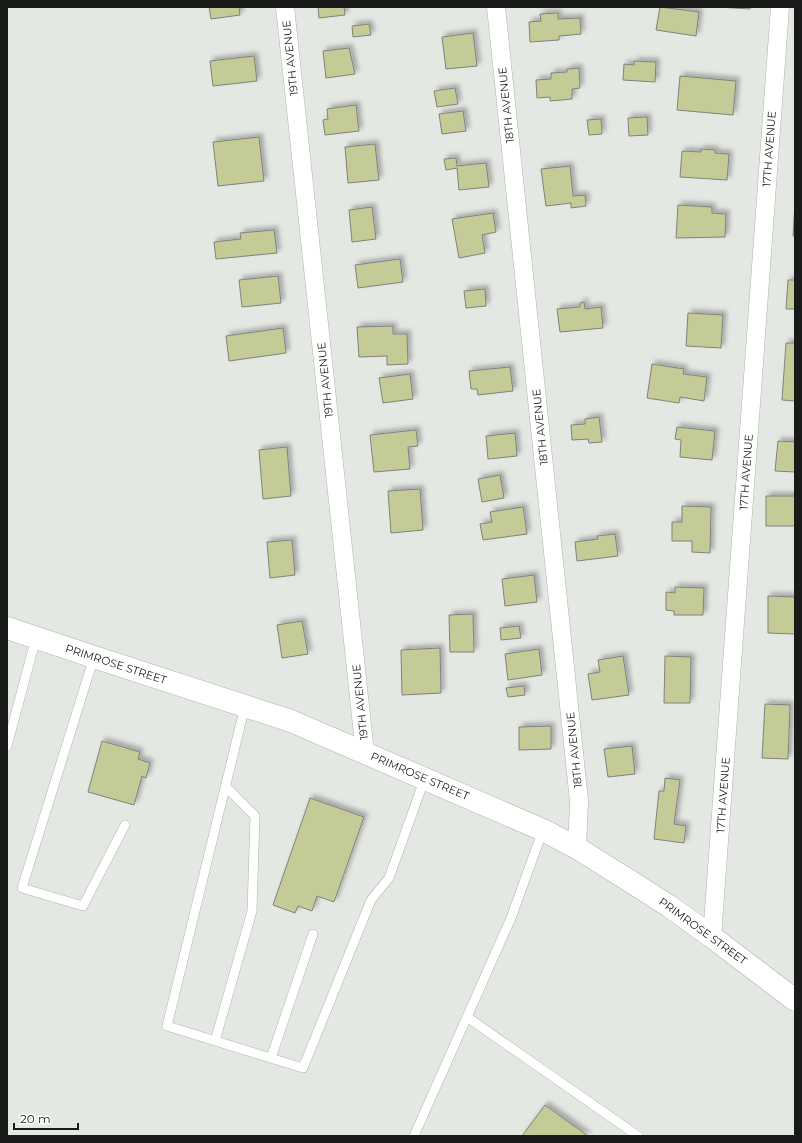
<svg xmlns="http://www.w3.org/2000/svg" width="802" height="1143" viewBox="0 0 802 1143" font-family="Montserrat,sans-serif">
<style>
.building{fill:#c4cb96;stroke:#81827d;filter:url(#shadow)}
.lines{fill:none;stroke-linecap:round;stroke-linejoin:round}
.service-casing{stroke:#b0b3ae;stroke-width:10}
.minor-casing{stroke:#b0b3ae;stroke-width:19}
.secondary-casing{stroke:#b0b3ae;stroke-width:23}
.service{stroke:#fff;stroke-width:9}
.minor{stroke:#fff;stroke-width:18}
.secondary{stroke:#fff;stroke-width:22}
.labels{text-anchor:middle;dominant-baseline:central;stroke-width:3;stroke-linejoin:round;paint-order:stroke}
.street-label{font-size:11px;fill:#191b19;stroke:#fff}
</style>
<defs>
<filter id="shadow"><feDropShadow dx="3.5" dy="-3.5" stdDeviation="2" flood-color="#0004"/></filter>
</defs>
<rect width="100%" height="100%" fill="#e4e8e3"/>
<path class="building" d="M 209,7 L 239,7 L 240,15 L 211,19 Z
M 318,7 L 344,7 L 345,15 L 319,18 Z
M 660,7 L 699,12 L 696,36 L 656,30 Z
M 718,7 L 750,7 L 750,9 Z
M 558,13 L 558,19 L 580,18 L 581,34 L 559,36 L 559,40 L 530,42 L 529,22 L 541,21 L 540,14 Z
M 369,24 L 371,35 L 353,37 L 352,26 Z
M 473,33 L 477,66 L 446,69 L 442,37 Z
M 349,48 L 355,74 L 326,78 L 323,51 Z
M 254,56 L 257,81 L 213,86 L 210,61 Z
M 634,61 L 656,62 L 655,82 L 623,80 L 624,64 L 634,65 Z
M 579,68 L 580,88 L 572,89 L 572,99 L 550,101 L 550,97 L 537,98 L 536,80 L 551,79 L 551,73 L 567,72 L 567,69 Z
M 680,76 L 736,81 L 733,115 L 677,110 Z
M 455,88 L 458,104 L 437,107 L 434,91 Z
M 356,105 L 359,131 L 325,135 L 323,120 L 328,119 L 327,109 Z
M 463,111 L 466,131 L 442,134 L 439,114 Z
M 647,117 L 648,135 L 629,136 L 628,118 Z
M 601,119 L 602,134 L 589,135 L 587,120 Z
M 259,137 L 264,181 L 218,186 L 213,142 Z
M 375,144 L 379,180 L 348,183 L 345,147 Z
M 701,149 L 715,150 L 715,153 L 729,154 L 727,180 L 680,177 L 682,151 L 701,152 Z
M 456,158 L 457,166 L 486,163 L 489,187 L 459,190 L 457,168 L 446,170 L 444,159 Z
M 570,166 L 573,196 L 585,195 L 586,206 L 571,208 L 571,203 L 546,206 L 541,169 Z
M 795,203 L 795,236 L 793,236 Z
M 678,205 L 712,207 L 712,213 L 726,214 L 725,237 L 676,238 Z
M 372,207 L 376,239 L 352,242 L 349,210 Z
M 493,213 L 496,232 L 482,235 L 485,253 L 459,258 L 452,219 Z
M 274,230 L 277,253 L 216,259 L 214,242 L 241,239 L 240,233 Z
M 400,259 L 403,282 L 358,288 L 355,265 Z
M 278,276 L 281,303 L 242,307 L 239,280 Z
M 788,280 L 795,280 L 795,309 L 786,309 Z
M 485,289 L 486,306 L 466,308 L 464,291 Z
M 584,302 L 585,309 L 601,307 L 603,328 L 560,332 L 557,309 L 580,307 L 580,303 Z
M 688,313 L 723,315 L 721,348 L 686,346 Z
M 393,326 L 393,334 L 407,334 L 408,364 L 387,365 L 387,356 L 359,357 L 357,327 Z
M 283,328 L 286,353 L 229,361 L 226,336 Z
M 786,343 L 795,343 L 795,401 L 782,400 Z
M 652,364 L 684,369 L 683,374 L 707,377 L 704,401 L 680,397 L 679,403 L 647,398 Z
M 510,367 L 513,391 L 478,395 L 477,389 L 471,389 L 469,371 Z
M 410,374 L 413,399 L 383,403 L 379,378 Z
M 599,417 L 602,442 L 589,443 L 588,439 L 572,440 L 571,425 L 585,424 L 585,419 Z
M 677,427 L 715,431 L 712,460 L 680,457 L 681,440 L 675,439 Z
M 416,430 L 418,446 L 408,447 L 410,469 L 374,472 L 370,435 Z
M 515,433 L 517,456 L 488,459 L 486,436 Z
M 778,441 L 795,442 L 795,472 L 775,471 Z
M 287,447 L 291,496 L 263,499 L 259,450 Z
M 500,475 L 504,498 L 482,502 L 478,479 Z
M 420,489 L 423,530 L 391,533 L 388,491 Z
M 766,496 L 795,496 L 795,526 L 766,526 Z
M 682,506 L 711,507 L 710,553 L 692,552 L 692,541 L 672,541 L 672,522 L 682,522 Z
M 523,507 L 527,534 L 483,540 L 480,524 L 492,522 L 490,512 Z
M 615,534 L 618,556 L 577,561 L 575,542 L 598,539 L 597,536 Z
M 292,540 L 295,575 L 270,578 L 267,542 Z
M 534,575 L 537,602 L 505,606 L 502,579 Z
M 675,587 L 704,588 L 703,615 L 674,615 L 674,611 L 666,610 L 666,592 L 675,593 Z
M 768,596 L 795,597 L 795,634 L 768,633 Z
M 473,614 L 474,652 L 450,652 L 449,615 Z
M 302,621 L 308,654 L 282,658 L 277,625 Z
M 519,626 L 521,638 L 501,640 L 500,628 Z
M 440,648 L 441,693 L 402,695 L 401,650 Z
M 539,649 L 542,675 L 508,680 L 505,654 Z
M 623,656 L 629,695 L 592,700 L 588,674 L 600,672 L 598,660 Z
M 665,656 L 691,657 L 690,703 L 664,703 Z
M 524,686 L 525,695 L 508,697 L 506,688 Z
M 765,704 L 790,705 L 788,759 L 762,758 Z
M 551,726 L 551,749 L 519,750 L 519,727 Z
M 102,741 L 140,752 L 138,759 L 150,763 L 146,778 L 142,776 L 134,805 L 88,792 Z
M 632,746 L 635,774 L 608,777 L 604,749 Z
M 665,778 L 680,780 L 674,824 L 686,826 L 684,843 L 654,839 L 659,791 L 664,791 Z
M 310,798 L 364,817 L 334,902 L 317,896 L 312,911 L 298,906 L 295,913 L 273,905 Z
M 545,1105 L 588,1136 L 522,1136 Z"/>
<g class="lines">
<defs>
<path id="service" d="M 94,657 L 22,888 L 83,906 L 125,825
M 245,706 L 167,1026 L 303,1068 L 371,900 L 389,878 L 425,778
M 7,746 L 36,638
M 467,1017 L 638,1136
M 215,1041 L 252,911 L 255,816 L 225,786
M 271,1058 L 313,934
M 414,1136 L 511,918 L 543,830"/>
<path id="minor" d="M 285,7 L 365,753
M 496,7 L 579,801 L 577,848
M 712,937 L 780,7"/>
<path id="secondary" d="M 7,628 L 94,657 L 291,721 L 543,830 L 577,848 L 625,878 L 669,906 L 712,937 L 795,1000"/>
</defs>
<use href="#service" class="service-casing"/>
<use href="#minor" class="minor-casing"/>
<use href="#secondary" class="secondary-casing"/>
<use href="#service" class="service"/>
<use href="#minor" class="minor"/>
<use href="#secondary" class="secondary"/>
</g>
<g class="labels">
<g class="street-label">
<text transform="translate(290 58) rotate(-96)">19TH AVENUE</text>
<text transform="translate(506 105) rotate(-96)">18TH AVENUE</text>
<text transform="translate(769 149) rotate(-86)">17TH AVENUE</text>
<text transform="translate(325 380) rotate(-96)">19TH AVENUE</text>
<text transform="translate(540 427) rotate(-96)">18TH AVENUE</text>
<text transform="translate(746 472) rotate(-86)">17TH AVENUE</text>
<text transform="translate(116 664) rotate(18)">PRIMROSE STREET</text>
<text transform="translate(360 702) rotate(-96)">19TH AVENUE</text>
<text transform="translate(574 750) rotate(-96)">18TH AVENUE</text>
<text transform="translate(420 776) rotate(23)">PRIMROSE STREET</text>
<text transform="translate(723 795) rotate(-86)">17TH AVENUE</text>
<text transform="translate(703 931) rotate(36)">PRIMROSE STREET</text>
</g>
</g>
<rect width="802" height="1143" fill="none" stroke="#191b19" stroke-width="16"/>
<path d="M14 1123v6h64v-6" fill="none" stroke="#191b19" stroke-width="2"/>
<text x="20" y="1123" font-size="12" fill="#191b19" stroke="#ffffff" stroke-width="3" paint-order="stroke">20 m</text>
</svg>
